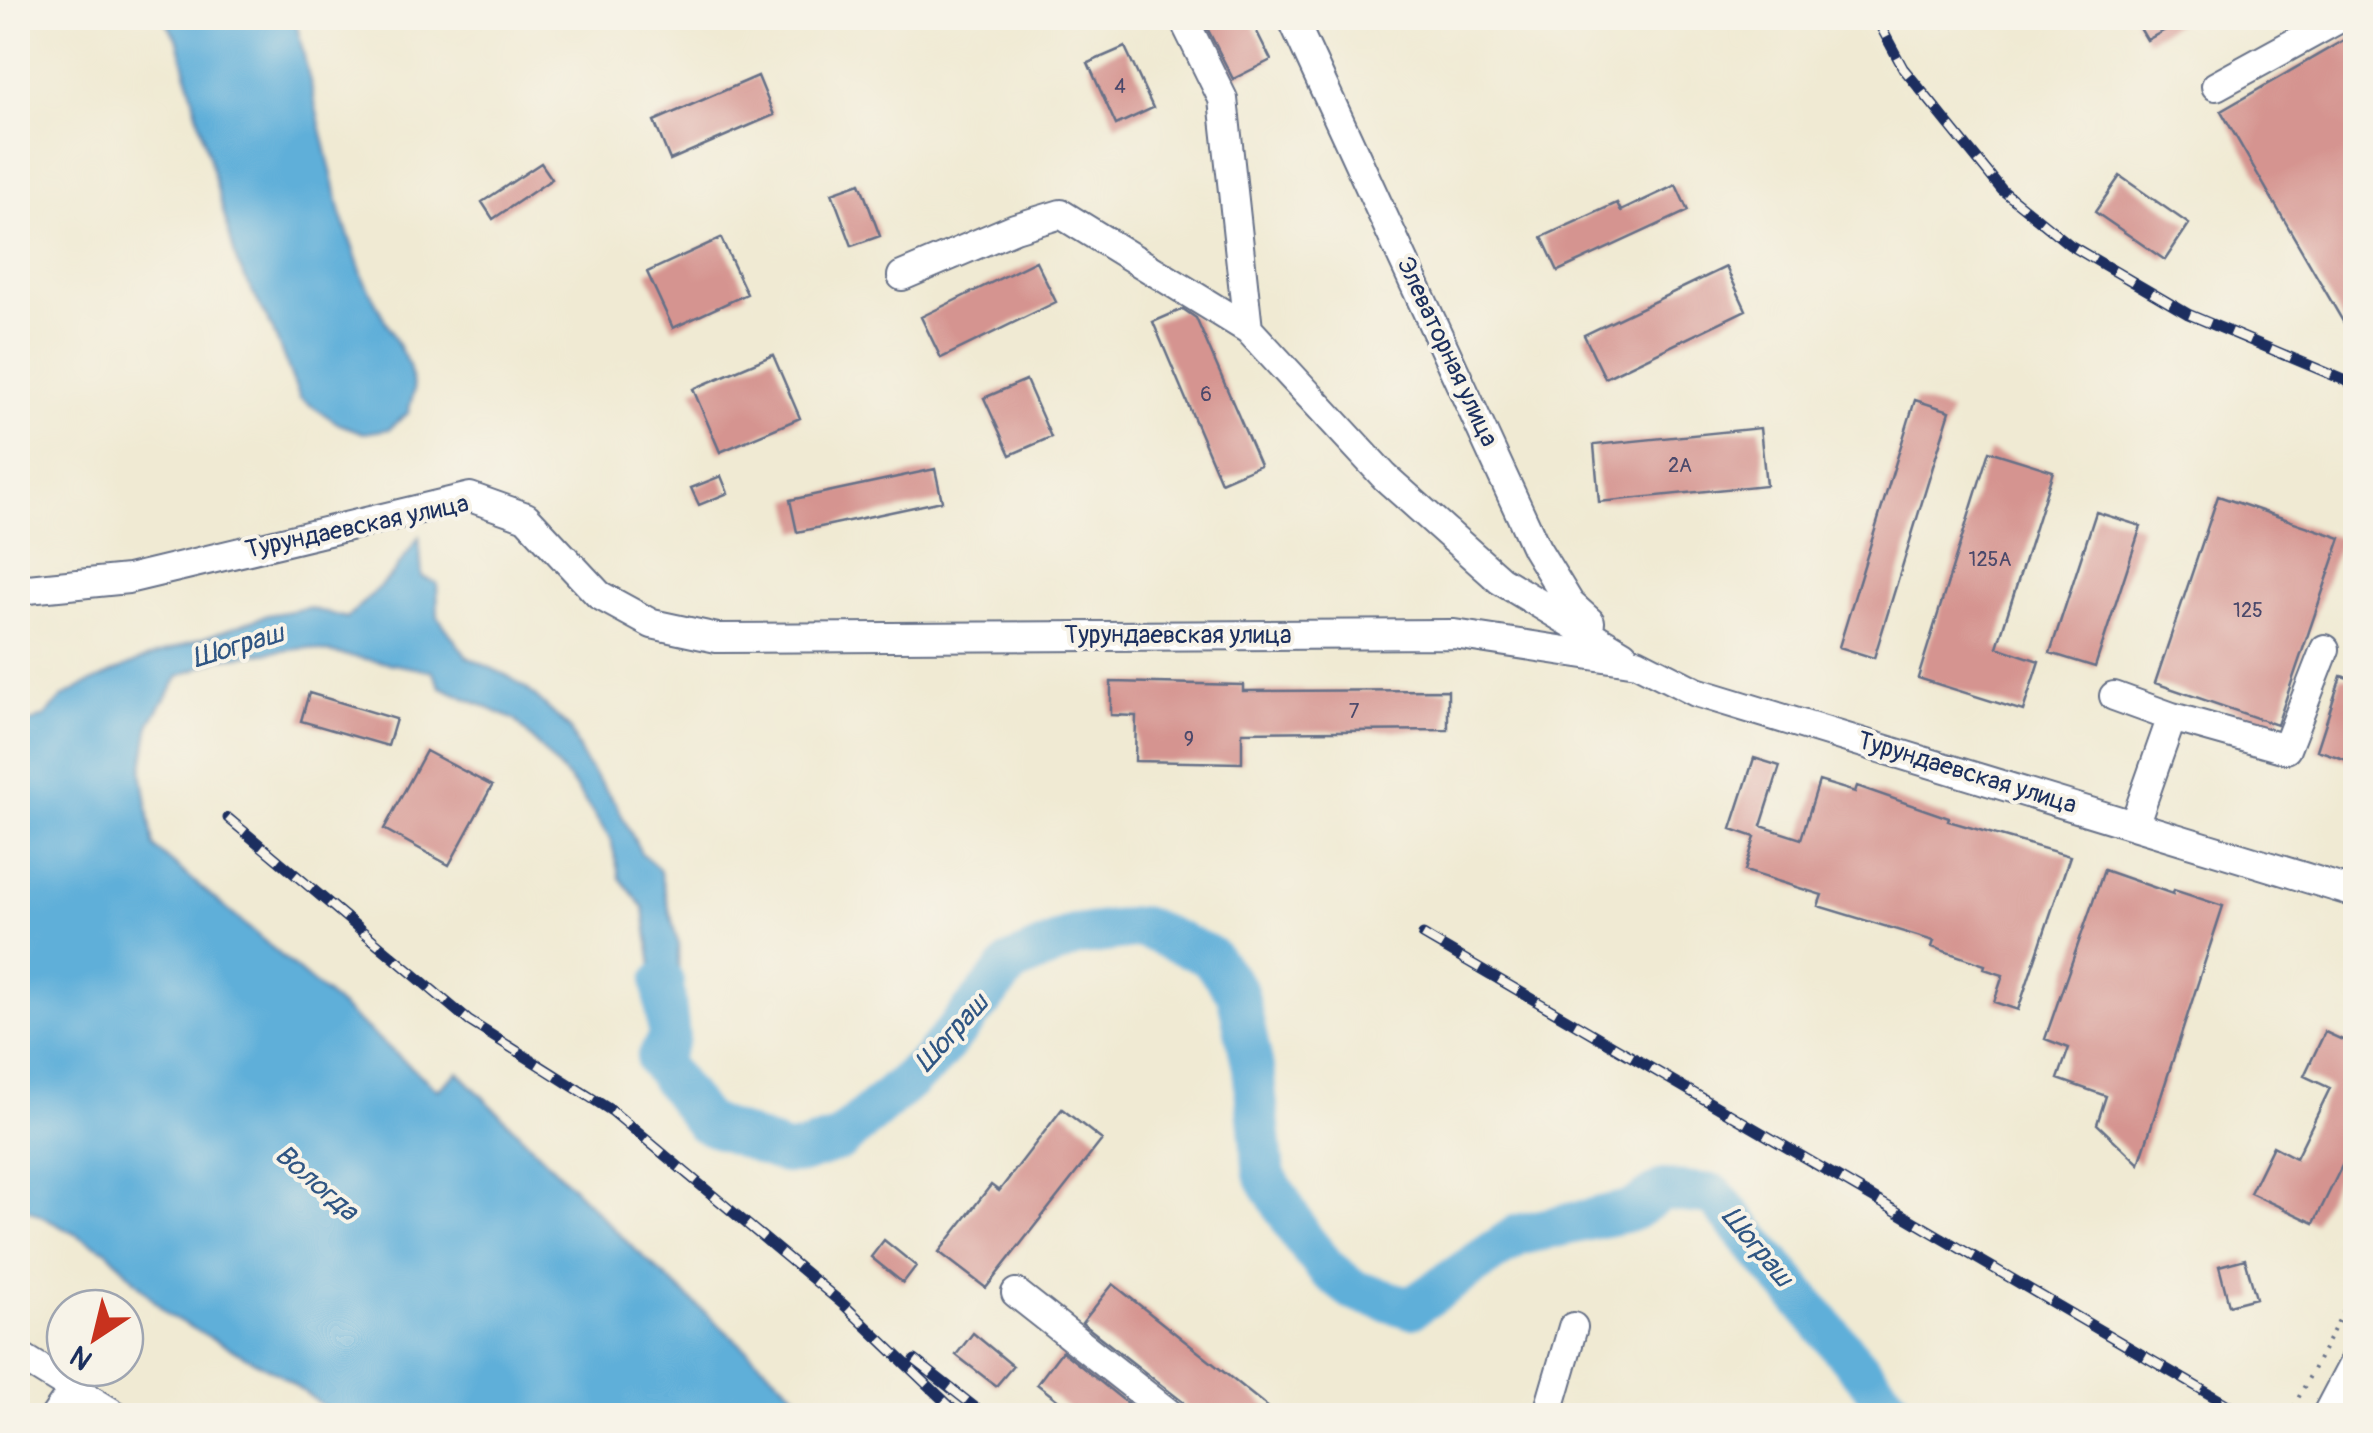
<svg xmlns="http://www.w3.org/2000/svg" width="2373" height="1433" viewBox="0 0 2373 1433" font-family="Pangolin,sans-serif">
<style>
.water{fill:#5eafd9;stroke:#3c6f9c;stroke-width:2.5}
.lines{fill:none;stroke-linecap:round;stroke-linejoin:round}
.river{stroke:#5eafd9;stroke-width:42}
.building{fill:#d59490}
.minor-casing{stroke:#667087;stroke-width:32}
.path{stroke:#667087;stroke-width:4;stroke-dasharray:2.5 8;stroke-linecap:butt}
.minor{stroke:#fff;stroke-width:28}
.rail-casing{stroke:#1b2f5e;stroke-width:11}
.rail{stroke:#f7f3e8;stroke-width:8;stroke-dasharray:22;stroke-linecap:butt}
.labels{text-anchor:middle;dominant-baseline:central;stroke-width:8;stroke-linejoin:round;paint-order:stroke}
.number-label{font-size:20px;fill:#4a486a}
.street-label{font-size:25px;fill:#1b2f5e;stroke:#f7f3e8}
.water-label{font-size:28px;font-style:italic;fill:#2f5583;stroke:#f7f3e8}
</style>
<rect width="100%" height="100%" fill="#f7f3e8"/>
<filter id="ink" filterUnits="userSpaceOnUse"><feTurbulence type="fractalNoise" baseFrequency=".01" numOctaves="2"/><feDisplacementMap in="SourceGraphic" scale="20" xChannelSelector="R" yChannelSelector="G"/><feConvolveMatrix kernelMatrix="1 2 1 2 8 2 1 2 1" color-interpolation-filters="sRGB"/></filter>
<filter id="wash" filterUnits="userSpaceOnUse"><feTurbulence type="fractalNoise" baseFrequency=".0048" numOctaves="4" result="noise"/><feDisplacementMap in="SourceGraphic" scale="40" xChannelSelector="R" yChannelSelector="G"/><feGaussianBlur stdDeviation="2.25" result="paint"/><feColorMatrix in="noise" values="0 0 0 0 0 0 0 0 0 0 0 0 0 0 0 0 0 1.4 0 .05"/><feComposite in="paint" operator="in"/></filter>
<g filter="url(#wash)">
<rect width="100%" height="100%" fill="#f0ead3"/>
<path class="water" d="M 164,18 L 295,18 L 341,214 L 364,280 L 409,366 L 414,390 L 408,413 L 389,429 L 364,433 L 339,424 L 300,398 L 272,328 L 237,263 L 178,41 Z
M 419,537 L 422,577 L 437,583 L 438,617 L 467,657 L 508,676 L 527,689 L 570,729 L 584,761 L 616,804 L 641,853 L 659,869 L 678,944 L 679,1001 L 669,1037 L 658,1009 L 644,908 L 620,878 L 611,840 L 573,784 L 515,720 L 441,687 L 432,671 L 306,648 L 221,658 L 179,676 L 150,723 L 142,772 L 154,847 L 438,1090 L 458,1072 L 630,1245 L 819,1415 L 336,1415 L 279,1374 L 168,1315 L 107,1251 L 18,1204 L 18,727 L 44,717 L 63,697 L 87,684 L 141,660 L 268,615 L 308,608 L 347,618 L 392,575 Z"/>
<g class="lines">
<path class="river" d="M 663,982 L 669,1037 L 657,1060 L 704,1122 L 784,1153 L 801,1153 L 840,1140 L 928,1064 L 1012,964 L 1075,936 L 1142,927 L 1209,956 L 1237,992 L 1253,1068 L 1264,1174 L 1303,1239 L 1327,1269 L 1355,1291 L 1411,1308 L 1518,1235 L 1633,1210 L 1663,1190 L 1714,1195 L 1899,1416"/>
</g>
<g id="blocks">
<path class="building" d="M 1202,18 L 1250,18 L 1271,60 L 1233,79 Z
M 2134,18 L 2187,18 L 2147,40 Z
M 2356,33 L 2356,344 L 2221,111 Z
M 1125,47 L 1153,108 L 1116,125 L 1088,63 Z
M 758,76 L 774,115 L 670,160 L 654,121 Z
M 541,163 L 552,179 L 493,219 L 482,202 Z
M 2120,176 L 2189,224 L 2165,260 L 2095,212 Z
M 860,183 L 880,236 L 852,246 L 832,193 Z
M 1676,185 L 1688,211 L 1558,271 L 1542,237 L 1617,203 L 1621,211 Z
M 721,238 L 747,294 L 673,328 L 647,272 Z
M 1036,261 L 1056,302 L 941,358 L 921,317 Z
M 1726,267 L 1746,310 L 1605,378 L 1584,335 Z
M 1183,309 L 1196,318 L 1260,465 L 1221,482 L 1153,322 Z
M 773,355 L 800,418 L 720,452 L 693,389 Z
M 1026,380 L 1051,437 L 1010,455 L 984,398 Z
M 1915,400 L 1950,411 L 1874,658 L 1839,647 Z
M 1760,428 L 1766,485 L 1599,502 L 1594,445 Z
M 1989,451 L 2053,471 L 1997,647 L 2039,661 L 2023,711 L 1918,678 Z
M 935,469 L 942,501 L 797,532 L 790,500 Z
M 721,476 L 728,493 L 699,505 L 691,488 Z
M 2218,496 L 2341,538 L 2277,725 L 2155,683 Z
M 2096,512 L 2141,526 L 2095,667 L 2050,653 Z
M 2341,676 L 2356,680 L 2356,763 L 2317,750 Z
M 1111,682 L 1243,685 L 1243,691 L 1448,690 L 1448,730 L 1242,732 L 1242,763 L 1135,761 L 1136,716 L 1111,715 Z
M 309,693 L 396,719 L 388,746 L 301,721 Z
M 426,751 L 492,786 L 449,865 L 384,829 Z
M 1754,758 L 1780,766 L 1761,826 L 1801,839 L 1819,781 L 1855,792 L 1857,786 L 1949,818 L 1948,821 L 2070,856 L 2018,1010 L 1994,1002 L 2003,975 L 1984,969 L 1985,965 L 1932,947 L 1934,941 L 1818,906 L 1822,895 L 1745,871 L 1755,837 L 1731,829 Z
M 2104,870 L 2173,894 L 2174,890 L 2223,906 L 2139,1164 L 2097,1124 L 2106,1096 L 2058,1079 L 2069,1048 L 2045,1039 Z
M 2325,1032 L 2356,1046 L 2356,1137 L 2314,1223 L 2250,1193 L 2273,1146 L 2296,1158 L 2330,1088 L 2304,1076 Z
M 1062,1109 L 1102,1140 L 986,1288 L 939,1252 L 991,1185 L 999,1191 Z
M 884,1240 L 916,1266 L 903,1283 L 871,1257 Z
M 2245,1259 L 2256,1298 L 2229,1305 L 2219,1266 Z
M 1113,1284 L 1279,1416 L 1189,1416 L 1183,1402 L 1082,1323 Z
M 973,1333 L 1013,1366 L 996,1386 L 956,1355 Z
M 1062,1351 L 1143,1416 L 1078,1416 L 1037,1384 Z"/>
</g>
</g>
<g filter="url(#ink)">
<use href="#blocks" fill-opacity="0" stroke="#667087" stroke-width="2.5"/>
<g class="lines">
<defs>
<path id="minor" d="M 1183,18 L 1223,99 L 1248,329
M 1292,18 L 1536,548 L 1570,604 L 1590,622
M 2216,86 L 2340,18
M 902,276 L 1015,228 L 1061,214 L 1248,329 L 1385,477 L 1500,580 L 1623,654
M 18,590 L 128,579 L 470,497 L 526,517 L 599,595 L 652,624 L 717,638 L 1454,634 L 1637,662 L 1696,692 L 2356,893
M 2114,696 L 2172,717
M 2134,825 L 2172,717 L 2286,749 L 2325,649
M 1016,1293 L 1172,1416
M 18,1355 L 117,1416
M 55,1416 L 74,1389
M 1547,1416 L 1573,1327
M 2326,1416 L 2356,1359"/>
</defs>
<use href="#minor" class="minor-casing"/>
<path class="path" d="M 2289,1416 L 2356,1287"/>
<use href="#minor" class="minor"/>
<defs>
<path id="rail" d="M 1876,18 L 1903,68 L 2002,190 L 2070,245 L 2188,314 L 2356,385
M 228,818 L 469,1021 L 612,1111 L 844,1305 L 960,1416
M 1423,935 L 2247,1416
M 915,1360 L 986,1416"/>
</defs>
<use href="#rail" class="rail-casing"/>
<use href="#rail" class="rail"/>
</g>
</g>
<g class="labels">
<g class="number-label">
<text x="1120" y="86">4</text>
<text x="1206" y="394">6</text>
<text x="1680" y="465">2А</text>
<text x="1990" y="559">125А</text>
<text x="2248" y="610">125</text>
<text x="1354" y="711">7</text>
<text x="1189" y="739">9</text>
</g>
<g class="street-label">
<text transform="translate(1447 352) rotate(65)">Элеваторная улица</text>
<text transform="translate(357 527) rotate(-12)">Турундаевская улица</text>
<text x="1178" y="635">Турундаевская улица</text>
<text transform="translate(1967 773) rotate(17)">Турундаевская улица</text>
</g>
<g class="water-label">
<text transform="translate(238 646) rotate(-17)">Шограш</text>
<text transform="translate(952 1033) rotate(-48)">Шограш</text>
<text transform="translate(316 1183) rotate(41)">Вологда</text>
<text transform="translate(1757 1247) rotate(50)">Шограш</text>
</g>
</g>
<rect width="2373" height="1433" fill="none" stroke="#f7f3e8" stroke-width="60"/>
<g transform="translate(95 1338) rotate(215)"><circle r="48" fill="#f7f3e8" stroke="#9fa5b1" stroke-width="2.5"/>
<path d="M0-8L18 38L0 25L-18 38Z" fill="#c8321e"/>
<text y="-15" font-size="28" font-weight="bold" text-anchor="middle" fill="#1b2f5e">N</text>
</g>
</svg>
